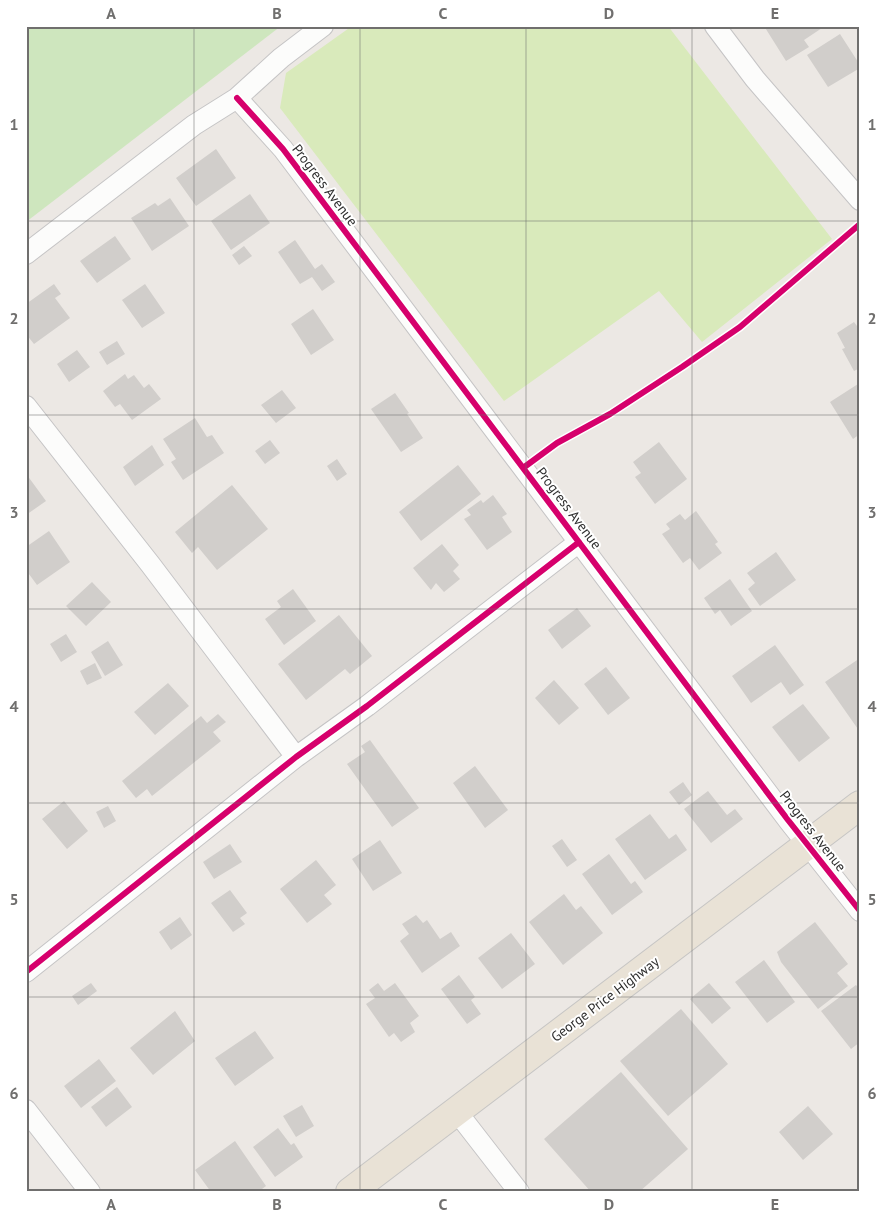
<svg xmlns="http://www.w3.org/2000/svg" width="886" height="1218" viewBox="0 0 886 1218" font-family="'PT Sans',sans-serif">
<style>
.green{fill:#cee6be}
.pitch{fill:#d9eabb}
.building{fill:#d1cecb}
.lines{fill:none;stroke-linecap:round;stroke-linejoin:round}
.minor-casing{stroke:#c5c4c5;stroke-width:22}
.trunk-casing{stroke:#c6c5c4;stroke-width:30}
.minor{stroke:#fcfcfb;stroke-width:20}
.trunk{stroke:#e9e2d6;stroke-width:28}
.cycleway-casing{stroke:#fff;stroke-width:9}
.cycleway{stroke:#d6006c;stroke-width:6}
.grid{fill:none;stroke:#706f6e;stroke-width:1;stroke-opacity:0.55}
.labels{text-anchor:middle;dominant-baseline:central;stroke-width:4;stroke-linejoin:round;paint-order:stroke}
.street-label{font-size:14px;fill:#2e2e2e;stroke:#fff}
.neatline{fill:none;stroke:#706f6e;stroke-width:2}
.grid-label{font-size:16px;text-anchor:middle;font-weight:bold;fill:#706f6e}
</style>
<rect width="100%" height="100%" fill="#ece8e4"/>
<path class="green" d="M 26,26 L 281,26 L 26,222 Z"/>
<path class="pitch" d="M 352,26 L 668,26 L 832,239 L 702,342 L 659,291 L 504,401 L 280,108 L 286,73 Z"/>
<path class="building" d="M 764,26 L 825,26 L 804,40 L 809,47 L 786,61 Z
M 840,34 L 860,65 L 860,68 L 828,87 L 807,55 Z
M 216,149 L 236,178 L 196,206 L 176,178 Z
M 250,194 L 270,223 L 231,250 L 211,221 Z
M 170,198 L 189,226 L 152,251 L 131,218 L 155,203 L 158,206 Z
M 115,236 L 131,259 L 97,283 L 80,261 Z
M 295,240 L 315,269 L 322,264 L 335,282 L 322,291 L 312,277 L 300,284 L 278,252 Z
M 244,246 L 252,256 L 239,265 L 232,255 Z
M 54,284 L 61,294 L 55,298 L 70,318 L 34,344 L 26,334 L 26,304 Z
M 145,284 L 165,313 L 142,328 L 122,300 Z
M 313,309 L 334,340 L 311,355 L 291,324 Z
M 854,322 L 860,330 L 860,372 L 858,369 L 854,371 L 842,349 L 845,348 L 837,333 Z
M 117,341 L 125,354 L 107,365 L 99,352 Z
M 77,350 L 90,367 L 69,382 L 57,364 Z
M 125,374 L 128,379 L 134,375 L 144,388 L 149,384 L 161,399 L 132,420 L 120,404 L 115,407 L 103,391 Z
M 858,384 L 860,387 L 860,434 L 853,439 L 830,402 Z
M 282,390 L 296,408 L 276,423 L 261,405 Z
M 395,393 L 409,413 L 407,414 L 423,438 L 401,452 L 371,409 Z
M 195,418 L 207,437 L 212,435 L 224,453 L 183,480 L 171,462 L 176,459 L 163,439 Z
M 270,440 L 280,453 L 265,464 L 255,451 Z
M 659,442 L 687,479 L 655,504 L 635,477 L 641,473 L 633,462 Z
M 152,445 L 164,465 L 135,486 L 123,467 Z
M 337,459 L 347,474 L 337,481 L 327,466 Z
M 458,465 L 481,494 L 421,541 L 399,512 Z
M 27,475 L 46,501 L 26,515 L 26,476 Z
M 232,485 L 268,529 L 217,570 L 198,547 L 192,553 L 175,532 Z
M 493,495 L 507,514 L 502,517 L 512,532 L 487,550 L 464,519 L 471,515 L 467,510 L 481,500 L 483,503 Z
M 696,511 L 718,542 L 715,544 L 722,553 L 699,570 L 690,558 L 683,563 L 662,534 L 670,529 L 666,524 L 680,514 L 685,520 Z
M 49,531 L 70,562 L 37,585 L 26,570 L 26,547 Z
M 442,544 L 459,565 L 453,571 L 460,579 L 444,592 L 436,583 L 431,590 L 413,568 Z
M 776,552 L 796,580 L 760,606 L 748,589 L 755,583 L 747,573 Z
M 730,579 L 752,611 L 731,626 L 720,610 L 715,614 L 704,598 Z
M 92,582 L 111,602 L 86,626 L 66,606 Z
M 293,589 L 316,621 L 284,645 L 265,619 L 281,607 L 277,601 Z
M 577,608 L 591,626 L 562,649 L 548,630 Z
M 339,615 L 372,656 L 350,674 L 345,669 L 306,700 L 278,664 Z
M 66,634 L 77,652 L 61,662 L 50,644 Z
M 108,641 L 123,665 L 105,676 L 91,652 Z
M 775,645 L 804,685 L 790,695 L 781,682 L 751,703 L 732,676 Z
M 860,658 L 860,732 L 825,682 Z
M 95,663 L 102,678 L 87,685 L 80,671 Z
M 606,667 L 630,698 L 608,715 L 584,684 Z
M 554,680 L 579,708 L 559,725 L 535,698 Z
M 168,683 L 189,706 L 155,735 L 134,712 Z
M 803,704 L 830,738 L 799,762 L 772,727 Z
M 218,714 L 226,722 L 213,732 L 221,741 L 152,796 L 147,789 L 136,798 L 122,781 L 201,716 L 207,723 Z
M 370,740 L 419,808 L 392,827 L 347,764 L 365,752 L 361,746 Z
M 475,766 L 508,810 L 485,828 L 453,783 Z
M 683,782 L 692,795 L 679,805 L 669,792 Z
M 708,791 L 727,815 L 735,809 L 743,819 L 711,843 L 684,809 Z
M 64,801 L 88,831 L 67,849 L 42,819 Z
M 108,806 L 116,821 L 104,828 L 96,812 Z
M 650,814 L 669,839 L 676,834 L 687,850 L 645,880 L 615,839 Z
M 562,839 L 577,860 L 567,867 L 552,846 Z
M 380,840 L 402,873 L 373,891 L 352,859 Z
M 230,844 L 242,862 L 214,879 L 203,862 Z
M 609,854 L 631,884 L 635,881 L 643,892 L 612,915 L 582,874 Z
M 316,860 L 336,885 L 324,895 L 332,904 L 307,923 L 280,889 Z
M 230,890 L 247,913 L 240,918 L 245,924 L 233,932 L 211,903 Z
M 564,894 L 576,910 L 581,906 L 603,933 L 563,965 L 529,922 Z
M 416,915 L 423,923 L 427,920 L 440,939 L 451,932 L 460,946 L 422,973 L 400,941 L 409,934 L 402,924 Z
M 180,917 L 192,935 L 171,950 L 159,932 Z
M 815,922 L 848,964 L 837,973 L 848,986 L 818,1009 L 781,962 L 777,952 Z
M 511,933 L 535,964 L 502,989 L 478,958 Z
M 764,960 L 795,1002 L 767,1023 L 735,982 Z
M 459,975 L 475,997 L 471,1000 L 481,1014 L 467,1024 L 441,989 Z
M 91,983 L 97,991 L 78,1005 L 72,996 Z
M 378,983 L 384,991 L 395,983 L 419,1016 L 410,1023 L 415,1032 L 401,1042 L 394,1033 L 389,1037 L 366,1004 L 375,998 L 369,990 Z
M 709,983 L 731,1008 L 712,1024 L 690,999 Z
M 856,985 L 860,990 L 860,1042 L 851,1049 L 821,1011 Z
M 681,1009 L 728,1064 L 668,1116 L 620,1061 Z
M 175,1011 L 195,1041 L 153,1075 L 130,1048 Z
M 255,1031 L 274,1058 L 235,1086 L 215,1058 Z
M 99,1059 L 116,1081 L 81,1108 L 64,1086 Z
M 621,1072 L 688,1149 L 639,1192 L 591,1192 L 544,1139 Z
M 117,1087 L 132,1107 L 106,1127 L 91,1107 Z
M 302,1105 L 314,1126 L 296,1137 L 283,1116 Z
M 808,1106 L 833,1134 L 803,1160 L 779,1132 Z
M 278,1128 L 291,1145 L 294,1143 L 303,1157 L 275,1177 L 253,1147 Z
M 235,1141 L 266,1186 L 258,1192 L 211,1192 L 195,1170 Z"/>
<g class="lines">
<defs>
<path id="minor" d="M 715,26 L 755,79 L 860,200
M 237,98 L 283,149 L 788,820 L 860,911
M 26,254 L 194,125 L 237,98 L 281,58 L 323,26
M 26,406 L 150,564 L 296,757
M 26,972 L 296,757 L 367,706 L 579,542
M 26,1110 L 90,1192
M 457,1112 L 519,1192"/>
<path id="trunk" d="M 350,1192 L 860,805"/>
</defs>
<use href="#minor" class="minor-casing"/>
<use href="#trunk" class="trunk-casing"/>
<use href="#minor" class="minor"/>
<use href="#trunk" class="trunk"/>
<defs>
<path id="cycleway" d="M 237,98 L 283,149 L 788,820 L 860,911
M 523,468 L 557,443 L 610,414 L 682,367 L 740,327 L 860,224
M 26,972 L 296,757 L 367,706 L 579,542"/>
</defs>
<use href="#cycleway" class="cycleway-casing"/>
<use href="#cycleway" class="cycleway"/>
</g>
<path class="grid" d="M 194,26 L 194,1192M 360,26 L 360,1192M 526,26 L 526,1192M 692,26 L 692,1192M 26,221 L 860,221M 26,415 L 860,415M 26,609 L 860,609M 26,803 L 860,803M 26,997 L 860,997"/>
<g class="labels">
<g class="street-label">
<text transform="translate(325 185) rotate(53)">Progress Avenue</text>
<text transform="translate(569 508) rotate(53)">Progress Avenue</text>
<text transform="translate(813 831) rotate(52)">Progress Avenue</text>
<text transform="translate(605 999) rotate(-37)">George Price Highway</text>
</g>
</g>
<rect width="886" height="1218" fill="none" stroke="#ffffff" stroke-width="55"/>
<rect x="28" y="28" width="830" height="1162" class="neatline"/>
<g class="grid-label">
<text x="111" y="19">A</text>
<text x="277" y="19">B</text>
<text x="443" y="19">C</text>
<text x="609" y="19">D</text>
<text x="775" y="19">E</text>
<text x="14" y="130">1</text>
<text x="872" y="130">1</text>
<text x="14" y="324">2</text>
<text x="872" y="324">2</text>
<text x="14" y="518">3</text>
<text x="872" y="518">3</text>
<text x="14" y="712">4</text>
<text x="872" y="712">4</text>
<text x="14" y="905">5</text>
<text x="872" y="905">5</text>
<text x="14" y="1099">6</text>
<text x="872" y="1099">6</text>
<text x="111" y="1210">A</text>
<text x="277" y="1210">B</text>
<text x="443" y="1210">C</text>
<text x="609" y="1210">D</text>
<text x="775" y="1210">E</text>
</g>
</svg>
